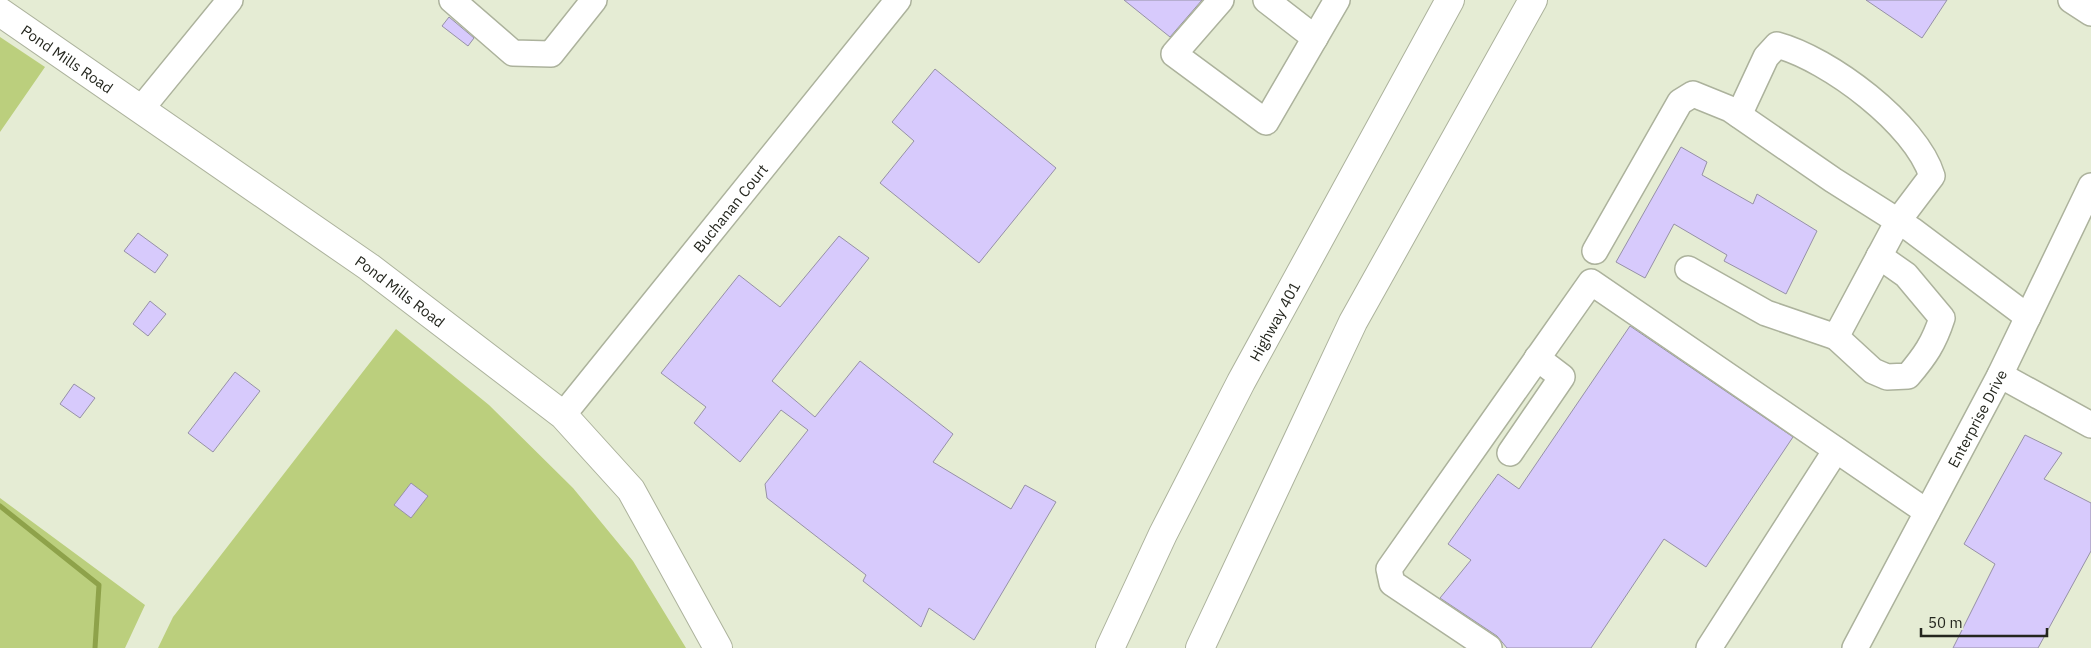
<svg xmlns="http://www.w3.org/2000/svg" width="2091" height="648" viewBox="0 0 2091 648" font-family="'IBM Plex Sans',sans-serif">
<style>
.green{fill:#bbcf7d}
.lines{fill:none;stroke-linecap:round;stroke-linejoin:round}
.stream{stroke:#8ea24a;stroke-width:5}
.building{fill:#d7cafc;stroke:#9691a6}
.minor-casing{stroke:#acb29c;stroke-width:28}
.major-casing{stroke:#acb29c;stroke-width:30}
.highway-casing{stroke:#acb29c;stroke-width:30}
.minor{stroke:#fff;stroke-width:25}
.major{stroke:#fff;stroke-width:28}
.highway{stroke:#fff;stroke-width:28}
.labels{text-anchor:middle;dominant-baseline:central;stroke-width:5;stroke-linejoin:round;paint-order:stroke}
.street-label{font-size:15px;fill:#24261e;stroke:#e5ecd4}
</style>
<rect width="100%" height="100%" fill="#e5ecd4"/>
<path class="green" d="M 0,37 L 45,67 L 0,132 Z
M 396,329 L 489,405 L 573,488 L 633,561 L 686,648 L 158,648 L 173,617 Z
M 0,498 L 145,605 L 125,648 L 0,648 Z"/>
<g class="lines">
<path class="stream" d="M 0,506 L 99,585 L 95,648"/>
</g>
<path class="building" d="M 1124,0 L 1202,0 L 1170,37 Z
M 1866,0 L 1947,0 L 1922,38 Z
M 449,17 L 474,38 L 468,46 L 442,26 Z
M 935,69 L 1056,168 L 979,263 L 880,183 L 914,141 L 892,122 Z
M 1681,147 L 1707,162 L 1702,175 L 1753,204 L 1757,194 L 1817,231 L 1786,294 L 1724,261 L 1727,255 L 1674,224 L 1645,278 L 1616,262 Z
M 138,233 L 168,255 L 155,273 L 124,251 Z
M 839,236 L 869,258 L 772,381 L 815,417 L 860,361 L 953,434 L 933,462 L 1011,509 L 1025,485 L 1056,502 L 974,640 L 929,608 L 921,627 L 863,581 L 866,575 L 767,498 L 765,484 L 808,430 L 781,410 L 740,462 L 694,423 L 706,407 L 661,373 L 739,275 L 780,307 Z
M 150,301 L 166,314 L 148,336 L 133,324 Z
M 1630,326 L 1793,437 L 1706,567 L 1664,539 L 1591,648 L 1507,648 L 1497,636 L 1440,598 L 1471,560 L 1448,544 L 1498,474 L 1519,489 Z
M 235,372 L 260,391 L 213,452 L 188,433 Z
M 74,384 L 95,398 L 80,418 L 60,404 Z
M 2025,435 L 2062,453 L 2044,479 L 2091,503 L 2091,551 L 2038,648 L 1953,648 L 1995,564 L 1964,544 Z
M 411,483 L 428,496 L 411,518 L 394,505 Z"/>
<g class="lines">
<defs>
<g id="minor">
<path d="M 452,0 L 513,53 L 551,54 L 594,0"/>
<path d="M 1221,0 L 1174,54 L 1266,122 L 1337,0"/>
<path d="M 1266,0 L 1315,38"/>
<path d="M 2071,0 L 2091,13"/>
<path d="M 141,109 L 230,0"/>
<path d="M 1595,251 L 1680,102 L 1693,94 L 1730,109 L 1833,180 L 1912,230 L 2028,317"/>
<path d="M 1688,269 L 1766,313 L 1836,337 L 1898,221 L 1932,176 C 1916,124 1829,59 1777,45 L 1766,57 L 1739,115"/>
<path d="M 1836,337 L 1873,371 L 1887,377 L 1908,376 C 1925,356 1934,343 1942,318 L 1906,275 L 1879,256"/>
<path d="M 2000,375 L 2091,425"/>
<path id="s1" d="M 563,415 L 898,0"/>
<path d="M 1510,453 L 1562,377 L 1537,358"/>
<path d="M 1489,648 L 1392,583 L 1389,569 L 1591,282 L 1927,512"/>
<path d="M 1709,648 L 1836,450"/>
<path id="s2" d="M 1855,648 L 2000,375 L 2091,186"/>
</g>
<g id="major">
<path id="s3" d="M 0,12 L 369,267 L 563,415 L 631,490 L 718,648"/>
</g>
<g id="highway">
<path id="s4" d="M 1110,648 L 1163,534 L 1241,382 L 1450,0"/>
<path d="M 1200,648 L 1353,322 L 1533,0"/>
</g>
</defs>
<use href="#minor" class="minor-casing"/>
<use href="#major" class="major-casing"/>
<use href="#highway" class="highway-casing"/>
<use href="#minor" class="minor"/>
<use href="#major" class="major"/>
<use href="#highway" class="highway"/>
</g>
<g class="labels">
<g class="street-label">
<text stroke="none"><textPath href="#s3" startOffset="82">Pond Mills Road</textPath></text>
<text stroke="none"><textPath href="#s1" startOffset="266">Buchanan Court</textPath></text>
<text stroke="none"><textPath href="#s3" startOffset="488">Pond Mills Road</textPath></text>
<text stroke="none"><textPath href="#s4" startOffset="366">Highway 401</textPath></text>
<text stroke="none"><textPath href="#s2" startOffset="260">Enterprise Drive</textPath></text>
</g>
</g>
<path d="M1921 628v8h126v-8" fill="none" stroke="#24261e" stroke-width="2.5"/>
<text x="1928" y="628" font-size="15" fill="#24261e" stroke="#e5ecd4" stroke-width="4" paint-order="stroke">50 m</text>
</svg>
